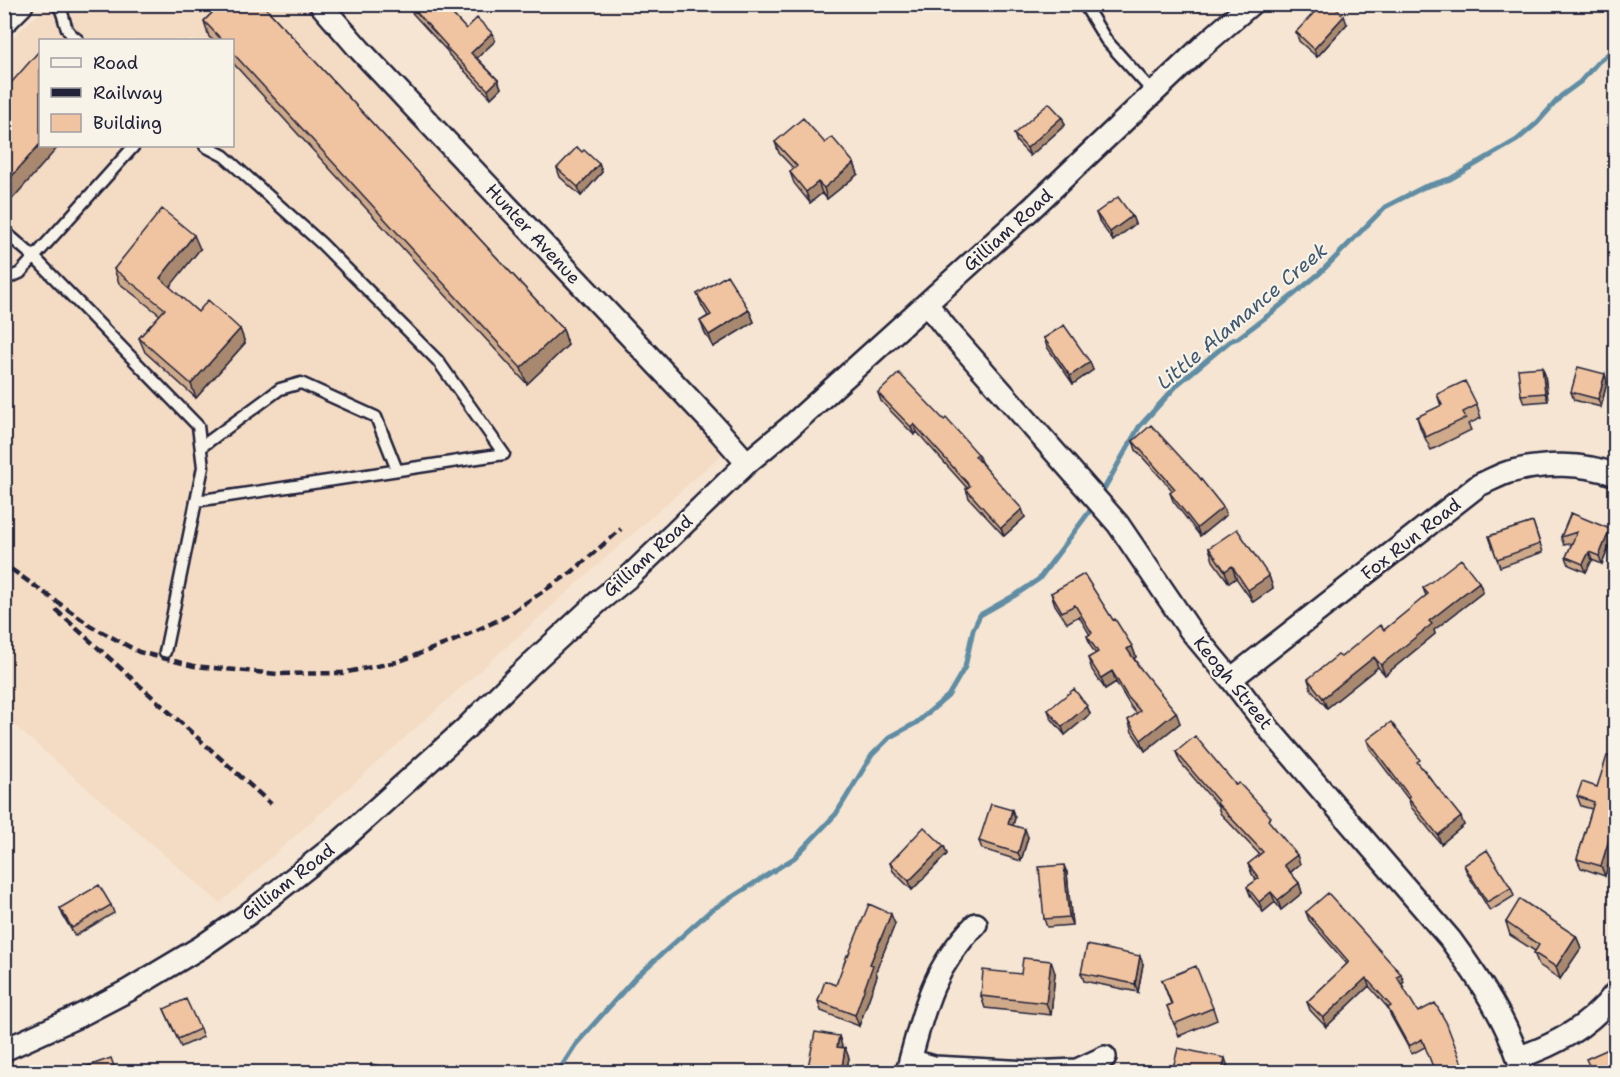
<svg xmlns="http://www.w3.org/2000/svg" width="1620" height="1077" viewBox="0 0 1620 1077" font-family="'Shantell Sans',sans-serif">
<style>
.built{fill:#f4dbc3;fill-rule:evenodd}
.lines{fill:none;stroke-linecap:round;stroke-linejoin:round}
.stream{stroke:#608da4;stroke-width:5}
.service-casing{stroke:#22223b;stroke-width:15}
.minor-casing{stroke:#22223b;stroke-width:26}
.tertiary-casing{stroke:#22223b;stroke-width:32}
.service{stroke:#f7f3e8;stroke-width:10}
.minor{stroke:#f7f3e8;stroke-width:21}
.tertiary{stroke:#f7f3e8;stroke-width:27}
.rail{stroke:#22223b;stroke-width:4.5;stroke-dasharray:9 4.5;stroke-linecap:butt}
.wall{fill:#cea98a;stroke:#22223b;stroke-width:1.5}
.shaded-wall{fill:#a88970;stroke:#22223b;stroke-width:1.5}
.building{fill:#f0c4a0;stroke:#22223b;stroke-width:1.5}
.labels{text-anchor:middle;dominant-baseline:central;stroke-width:4.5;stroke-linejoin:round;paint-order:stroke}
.street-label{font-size:18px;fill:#22223b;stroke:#f7f3e8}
.water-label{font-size:20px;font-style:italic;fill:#415870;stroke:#f7f3e8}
</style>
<rect width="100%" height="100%" fill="#f5e5d2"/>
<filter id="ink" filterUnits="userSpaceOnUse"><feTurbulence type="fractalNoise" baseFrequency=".0167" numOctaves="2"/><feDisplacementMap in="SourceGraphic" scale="12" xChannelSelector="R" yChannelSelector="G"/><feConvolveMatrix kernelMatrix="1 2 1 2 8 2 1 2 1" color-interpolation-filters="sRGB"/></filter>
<g filter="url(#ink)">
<path class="built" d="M 48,5 L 303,5 L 724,452 L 220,903 L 5,717 L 5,45 ZM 40,40 L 232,40 L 232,146 L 40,146 Z"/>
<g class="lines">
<path class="stream" d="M 1100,496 L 1139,427 L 1179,383 L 1230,341 L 1238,338 L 1270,314 L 1320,273 L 1385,207 L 1424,187 L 1450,179 L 1517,140 L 1537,123 L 1561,96 L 1580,82 L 1598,62 L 1616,48
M 558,1072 L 576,1044 L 635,978 L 710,911 L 794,858 L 836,814 L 872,755 L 890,737 L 916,723 L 948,696 L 965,667 L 973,630 L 980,615 L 1017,594 L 1039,579 L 1095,504"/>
<defs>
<path id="service" d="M 57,4 C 64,12 63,20 67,29 C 70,34 74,37 78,40
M 1084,4 L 1106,40 L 1154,93
M 4,231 L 34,257 L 198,426 L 203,467 L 165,652
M 4,280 L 20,273 L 134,146
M 201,447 L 280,389 L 301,383 L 376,417 L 397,470
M 196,501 L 504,454 L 438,361 L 321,243 L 224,156 L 205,146"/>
<path id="minor" d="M 320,4 L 360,50 L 711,422 L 747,463
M 927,304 L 945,327 L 1118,524 L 1190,630 L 1231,679 L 1269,729 L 1450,939 C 1478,977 1511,1026 1522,1072
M 1231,679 L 1479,485 C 1489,481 1499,475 1509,472 C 1543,463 1582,462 1616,475
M 4,1050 L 79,1016 L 129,990 L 201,947 L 247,915 L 342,840 L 465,729 L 519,675 L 599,601 L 631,575 L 747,463 L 790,427 L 1031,209 L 1205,44 L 1251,4
M 1519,1057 C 1556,1045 1592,1024 1616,992
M 910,1060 L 934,1067 L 1028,1072 L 1077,1070 L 1105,1057
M 907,1072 C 923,1013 931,969 976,924"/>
<path id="tertiary" d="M 4,19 L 19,4"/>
</defs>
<use href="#service" class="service-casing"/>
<use href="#minor" class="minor-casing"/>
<use href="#tertiary" class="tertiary-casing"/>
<use href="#service" class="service"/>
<use href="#minor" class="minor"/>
<use href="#tertiary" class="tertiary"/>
<path class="rail" d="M 11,569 L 91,626 L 139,652 L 194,666 L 277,674 L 342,673 L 397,662 L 451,642 L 503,618 L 572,572 L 621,529
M 56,610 L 271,804"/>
</g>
<path class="wall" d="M 221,4 L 262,4 L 563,329 L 568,345 L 527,384 L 232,62 L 232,40 L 213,40 L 209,37 L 204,21 Z
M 404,4 L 443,4 L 466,29 L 495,41 L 477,58 L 498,80 L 501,88 L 491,98 L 449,55 L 448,52 Z
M 1192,4 L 1205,4 L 1199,11 Z
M 1347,24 L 1317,57 L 1299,41 L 1296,32 Z
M 1062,117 L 1065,125 L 1030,156 L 1017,142 L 1014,134 Z
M 775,142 L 825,143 L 854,163 L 858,174 L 827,199 L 822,193 L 810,203 L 794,183 L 790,172 L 794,169 L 779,153 Z
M 582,152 L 599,164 L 602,172 L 581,196 L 560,177 L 557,168 Z
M 1096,213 L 1132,216 L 1135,224 L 1113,241 L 1099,221 Z
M 200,249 L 169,287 L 198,312 L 240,329 L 245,343 L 196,398 L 145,352 L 139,338 L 160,315 L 119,283 L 114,269 Z
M 697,294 L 749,310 L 754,322 L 713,347 L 705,333 L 700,321 L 708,316 L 702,306 Z
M 1044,338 L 1093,370 L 1073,384 L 1047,347 Z
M 1542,367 L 1545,375 L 1548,401 L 1524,403 L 1521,395 Z
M 1605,374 L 1607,382 L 1601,407 L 1574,400 L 1571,392 Z
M 878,393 L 981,462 L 1025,517 L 1004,536 L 969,498 L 966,489 L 967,488 L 917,432 L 914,435 L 881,401 Z
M 1437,394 L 1477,405 L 1481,418 L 1468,424 L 1471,430 L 1431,450 L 1421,430 L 1417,417 L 1441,406 Z
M 1133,441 L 1195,473 L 1226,515 L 1200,536 L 1173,501 L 1170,493 L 1173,491 L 1136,450 Z
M 1571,513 L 1613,537 L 1602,564 L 1592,560 L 1586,572 L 1569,565 L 1566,557 L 1572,543 L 1564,545 L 1561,537 Z
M 1533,522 L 1543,552 L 1500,567 L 1489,536 Z
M 1209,548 L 1269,576 L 1273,588 L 1253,602 L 1236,578 L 1229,583 L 1213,561 Z
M 1479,582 L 1483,592 L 1434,630 L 1435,634 L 1385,675 L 1378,667 L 1327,708 L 1311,689 L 1308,679 L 1384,630 L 1426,596 L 1423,588 Z
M 1051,593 L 1113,620 L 1132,646 L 1136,657 L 1134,658 L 1140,668 L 1180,723 L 1145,751 L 1132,732 L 1128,720 L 1137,714 L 1131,707 L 1116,682 L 1105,689 L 1092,670 L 1088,658 L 1096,654 L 1091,647 L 1087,636 L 1090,635 L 1079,616 L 1067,623 L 1055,605 Z
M 1087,706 L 1090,714 L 1065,735 L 1051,718 L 1048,710 Z
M 1367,740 L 1423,768 L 1464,825 L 1441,844 L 1411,807 L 1409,800 L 1370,749 Z
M 1616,742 L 1616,839 L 1605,876 L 1581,868 L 1577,859 L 1592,809 L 1581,806 L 1577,796 L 1597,787 L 1611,757 Z
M 1176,752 L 1274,827 L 1300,864 L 1290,873 L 1299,883 L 1302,893 L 1281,910 L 1275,902 L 1263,912 L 1251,897 L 1247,887 L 1257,880 L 1252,874 L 1248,864 L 1260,855 L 1220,813 L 1218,806 L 1180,762 Z
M 1012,810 L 1015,818 L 1013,825 L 1028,837 L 1021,861 L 982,849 L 979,841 Z
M 944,846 L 947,854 L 912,890 L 893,871 L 890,863 Z
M 1464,865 L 1511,888 L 1514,896 L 1490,911 L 1467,873 Z
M 1067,873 L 1072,925 L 1047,927 L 1044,919 Z
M 111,905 L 114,913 L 75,936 L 63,916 L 60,908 Z
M 1306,912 L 1404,982 L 1402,984 L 1425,1047 L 1412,1054 L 1391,1016 L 1388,1008 L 1369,986 L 1326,1027 L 1310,1010 L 1307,1002 L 1347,964 L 1309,920 Z
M 1506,922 L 1576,936 L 1581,948 L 1560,979 L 1539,965 L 1534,953 L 1535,951 L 1510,935 Z
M 895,924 L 876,971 L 877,976 L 859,1026 L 821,1011 L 818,1001 L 836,985 L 848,956 Z
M 1143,964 L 1138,992 L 1084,981 L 1081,973 Z
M 1055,973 L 1051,1015 L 985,1008 L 981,996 L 1021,974 Z
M 1162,980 L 1213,1008 L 1217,1020 L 1179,1036 L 1167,1006 L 1171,1004 Z
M 164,1009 L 200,1029 L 203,1037 L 181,1047 Z
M 839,1036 L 842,1048 L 845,1048 L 849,1058 L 846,1072 L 807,1072 Z"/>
<path class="shaded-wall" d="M 1196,4 L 1205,4 L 1199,11 Z
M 1344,16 L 1347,24 L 1317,57 L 1314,49 Z
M 492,33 L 495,41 L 474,61 L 471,53 Z
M 498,80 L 501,88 L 491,98 L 488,90 Z
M 1062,117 L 1065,125 L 1030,156 L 1027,148 Z
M 40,144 L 40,146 L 59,146 L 7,205 L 4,198 L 4,185 Z
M 854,163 L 858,174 L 827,199 L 824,188 Z
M 599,164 L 602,172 L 581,196 L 578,187 Z
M 818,182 L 822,193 L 810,203 L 806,192 Z
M 1132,216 L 1135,224 L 1113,241 L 1110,232 Z
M 194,235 L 200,249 L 165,293 L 160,278 Z
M 749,310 L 754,322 L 713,347 L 709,335 Z
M 240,329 L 245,343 L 196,398 L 191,384 Z
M 563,329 L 568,345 L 527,384 L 521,368 Z
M 1090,362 L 1093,370 L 1073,384 L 1070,376 Z
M 1542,367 L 1545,375 L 1548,401 L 1545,393 Z
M 1605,374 L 1607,382 L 1601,407 L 1598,399 Z
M 914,424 L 917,432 L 914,435 L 911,427 Z
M 978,454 L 981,462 L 978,465 L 975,456 Z
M 1223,507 L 1226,515 L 1200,536 L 1197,528 Z
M 1022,509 L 1025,517 L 1004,536 L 1001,528 Z
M 1610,529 L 1613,537 L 1602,564 L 1599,556 Z
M 1589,552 L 1592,560 L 1586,572 L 1583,564 Z
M 1232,566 L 1236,578 L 1229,583 L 1225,571 Z
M 1269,576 L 1273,588 L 1253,602 L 1248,590 Z
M 1479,582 L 1483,592 L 1434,630 L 1435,634 L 1385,675 L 1381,665 L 1429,621 Z
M 1132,646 L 1136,657 L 1131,660 L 1127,649 Z
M 1374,657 L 1378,667 L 1327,708 L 1323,698 Z
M 1112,671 L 1116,682 L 1105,689 L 1101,678 Z
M 1087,706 L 1090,714 L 1065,735 L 1062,727 Z
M 1176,712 L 1180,723 L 1145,751 L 1141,740 Z
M 1012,810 L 1015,818 L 1011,832 L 1008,824 Z
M 1616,816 L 1616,839 L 1605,876 L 1601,866 Z
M 1461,817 L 1464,825 L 1441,844 L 1438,835 Z
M 1025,829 L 1028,837 L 1021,861 L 1018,853 Z
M 944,846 L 947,854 L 912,890 L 909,881 Z
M 1297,855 L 1300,864 L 1287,875 L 1284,865 Z
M 1064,865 L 1067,873 L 1072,925 L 1069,917 Z
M 1299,883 L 1302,893 L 1281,910 L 1278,900 Z
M 1271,892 L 1275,902 L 1263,912 L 1259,902 Z
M 891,914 L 895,924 L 876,971 L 877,976 L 859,1026 L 855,1015 L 870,964 Z
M 1576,936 L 1581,948 L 1560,979 L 1556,967 Z
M 1140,956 L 1143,964 L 1138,992 L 1135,984 Z
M 1051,961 L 1055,973 L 1051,1015 L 1046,1003 Z
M 1401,974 L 1404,982 L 1400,985 L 1397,977 Z
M 1366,978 L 1369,986 L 1326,1027 L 1323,1018 Z
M 839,1036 L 842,1046 L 840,1057 L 837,1047 Z
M 845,1048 L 849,1058 L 846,1072 L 844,1072 L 842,1067 Z
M 1225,1058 L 1228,1067 L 1226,1072 L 1222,1072 Z"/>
<path class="building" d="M 221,4 L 262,4 L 563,329 L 521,368 L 232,52 L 232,40 L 222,40 L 204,21 Z
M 409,4 L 443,4 L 466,29 L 477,18 L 492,33 L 471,53 L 498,80 L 488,90 L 446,47 L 447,46 Z
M 1322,4 L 1331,4 L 1344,16 L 1314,49 L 1296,32 Z
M 40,50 L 40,144 L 4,185 L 4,91 Z
M 1049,103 L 1062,117 L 1027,148 L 1014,134 Z
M 803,118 L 825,143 L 832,137 L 854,163 L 824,188 L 818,182 L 806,192 L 790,172 L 797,166 L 775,142 Z
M 577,147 L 582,152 L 584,150 L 599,164 L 578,187 L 557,168 Z
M 1118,197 L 1132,216 L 1110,232 L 1096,213 Z
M 162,209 L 194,235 L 160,278 L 198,312 L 208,300 L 240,329 L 191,384 L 139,338 L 165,309 L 114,269 Z
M 727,275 L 749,310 L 709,335 L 700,321 L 711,315 L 697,294 Z
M 1064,325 L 1090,362 L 1070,376 L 1044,338 Z
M 1542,367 L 1545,393 L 1521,395 L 1518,369 Z
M 1578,367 L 1605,374 L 1598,399 L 1571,392 Z
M 899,373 L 944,420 L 946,418 L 978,454 L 975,456 L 1022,509 L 1001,528 L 966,489 L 970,486 L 914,424 L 911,427 L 878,393 Z
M 1465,381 L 1477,405 L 1463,412 L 1466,418 L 1426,437 L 1417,417 L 1442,405 L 1437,394 Z
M 1151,425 L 1195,473 L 1196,473 L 1223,507 L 1197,528 L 1170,493 L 1175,489 L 1133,441 Z
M 1571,513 L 1610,529 L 1599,556 L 1589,552 L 1583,564 L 1566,557 L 1577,532 L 1561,537 Z
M 1533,522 L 1540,544 L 1497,559 L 1489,536 Z
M 1237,529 L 1269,576 L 1248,590 L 1232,566 L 1225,571 L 1209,548 Z
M 1461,559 L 1479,582 L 1429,621 L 1432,624 L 1381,665 L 1374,657 L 1323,698 L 1308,679 L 1338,655 L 1341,657 L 1380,625 L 1384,630 L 1428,594 L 1423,588 Z
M 1084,574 L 1113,620 L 1115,619 L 1132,646 L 1127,649 L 1140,668 L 1176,712 L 1141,740 L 1128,720 L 1140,711 L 1127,696 L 1112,671 L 1101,678 L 1088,658 L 1098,652 L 1087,636 L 1092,633 L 1075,605 L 1062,612 L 1051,593 Z
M 1074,689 L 1087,706 L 1062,727 L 1048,710 Z
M 1391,722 L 1420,760 L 1417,762 L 1461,817 L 1438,835 L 1408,798 L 1410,797 L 1367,740 Z
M 1195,736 L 1236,785 L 1239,783 L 1271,817 L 1268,820 L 1297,855 L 1284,865 L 1299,883 L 1278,900 L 1271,892 L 1259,902 L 1247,887 L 1259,878 L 1248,864 L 1263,852 L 1217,803 L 1218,801 L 1176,752 Z
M 1616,742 L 1616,816 L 1601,866 L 1577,859 L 1594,802 L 1577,796 L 1582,782 L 1597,787 L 1607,756 L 1611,757 Z
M 991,804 L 1012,810 L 1008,824 L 1025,829 L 1018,853 L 979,841 Z
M 924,827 L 944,846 L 909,881 L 890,863 Z
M 1487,850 L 1511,888 L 1487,902 L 1464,865 Z
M 1064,865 L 1069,917 L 1044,919 L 1039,867 Z
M 99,885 L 111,905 L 72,928 L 60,908 Z
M 1328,893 L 1401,974 L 1397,977 L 1418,1012 L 1435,1003 L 1446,1022 L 1465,1072 L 1435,1072 L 1422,1039 L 1409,1046 L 1388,1008 L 1391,1006 L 1366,978 L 1323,1018 L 1307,1002 L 1349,962 L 1306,912 Z
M 1520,899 L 1576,936 L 1556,967 L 1534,953 L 1539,945 L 1506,922 Z
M 869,904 L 891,914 L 870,964 L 873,965 L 855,1015 L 818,1001 L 825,981 L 836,985 L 847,955 L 848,956 Z
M 1087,945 L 1140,956 L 1135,984 L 1081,973 Z
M 1023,958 L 1051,961 L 1046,1003 L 981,996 L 983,970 L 1021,974 Z
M 1196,966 L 1213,1008 L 1174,1024 L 1167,1006 L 1172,1004 L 1162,980 Z
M 186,999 L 200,1029 L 178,1039 L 164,1009 Z
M 815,1032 L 839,1036 L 837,1047 L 845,1048 L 842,1067 L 834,1066 L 832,1072 L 807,1072 Z
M 1613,1047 L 1616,1052 L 1616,1072 L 1592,1072 L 1586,1059 Z
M 1178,1048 L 1225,1058 L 1222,1072 L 1172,1072 Z
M 111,1058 L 116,1072 L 71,1072 Z
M 371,1064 L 408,1072 L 369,1072 Z"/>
</g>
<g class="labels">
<g class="street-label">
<text transform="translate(1008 230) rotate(-42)">Gilliam Road</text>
<text transform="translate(533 234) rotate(47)">Hunter Avenue</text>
<text transform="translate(1411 539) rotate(-38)">Fox Run Road</text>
<text transform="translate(648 556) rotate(-42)">Gilliam Road</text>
<text transform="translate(1233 683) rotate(51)">Keogh Street</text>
<text transform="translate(288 882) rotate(-38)">Gilliam Road</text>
</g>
<g class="water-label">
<text transform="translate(1242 316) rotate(-40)">Little Alamance Creek</text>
</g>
</g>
<rect width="1620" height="1077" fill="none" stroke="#f7f3e8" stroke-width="24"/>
<rect x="12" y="12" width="1596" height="1053" fill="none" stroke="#22223b" stroke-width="2" filter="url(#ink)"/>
<rect x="39" y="39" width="195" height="108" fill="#f7f3e8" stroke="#a29fa3" stroke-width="1.5"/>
<rect x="51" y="58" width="30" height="9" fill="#f7f3e8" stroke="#a29fa3" stroke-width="1.5"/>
<text x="93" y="69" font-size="18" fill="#22223b">Road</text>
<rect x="51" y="88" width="30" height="9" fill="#22223b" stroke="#a29fa3" stroke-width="1.5"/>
<text x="93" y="99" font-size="18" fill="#22223b">Railway</text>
<rect x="51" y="114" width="30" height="18" fill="#f0c4a0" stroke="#a29fa3" stroke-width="1.5"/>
<text x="93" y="129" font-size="18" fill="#22223b">Building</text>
</svg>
